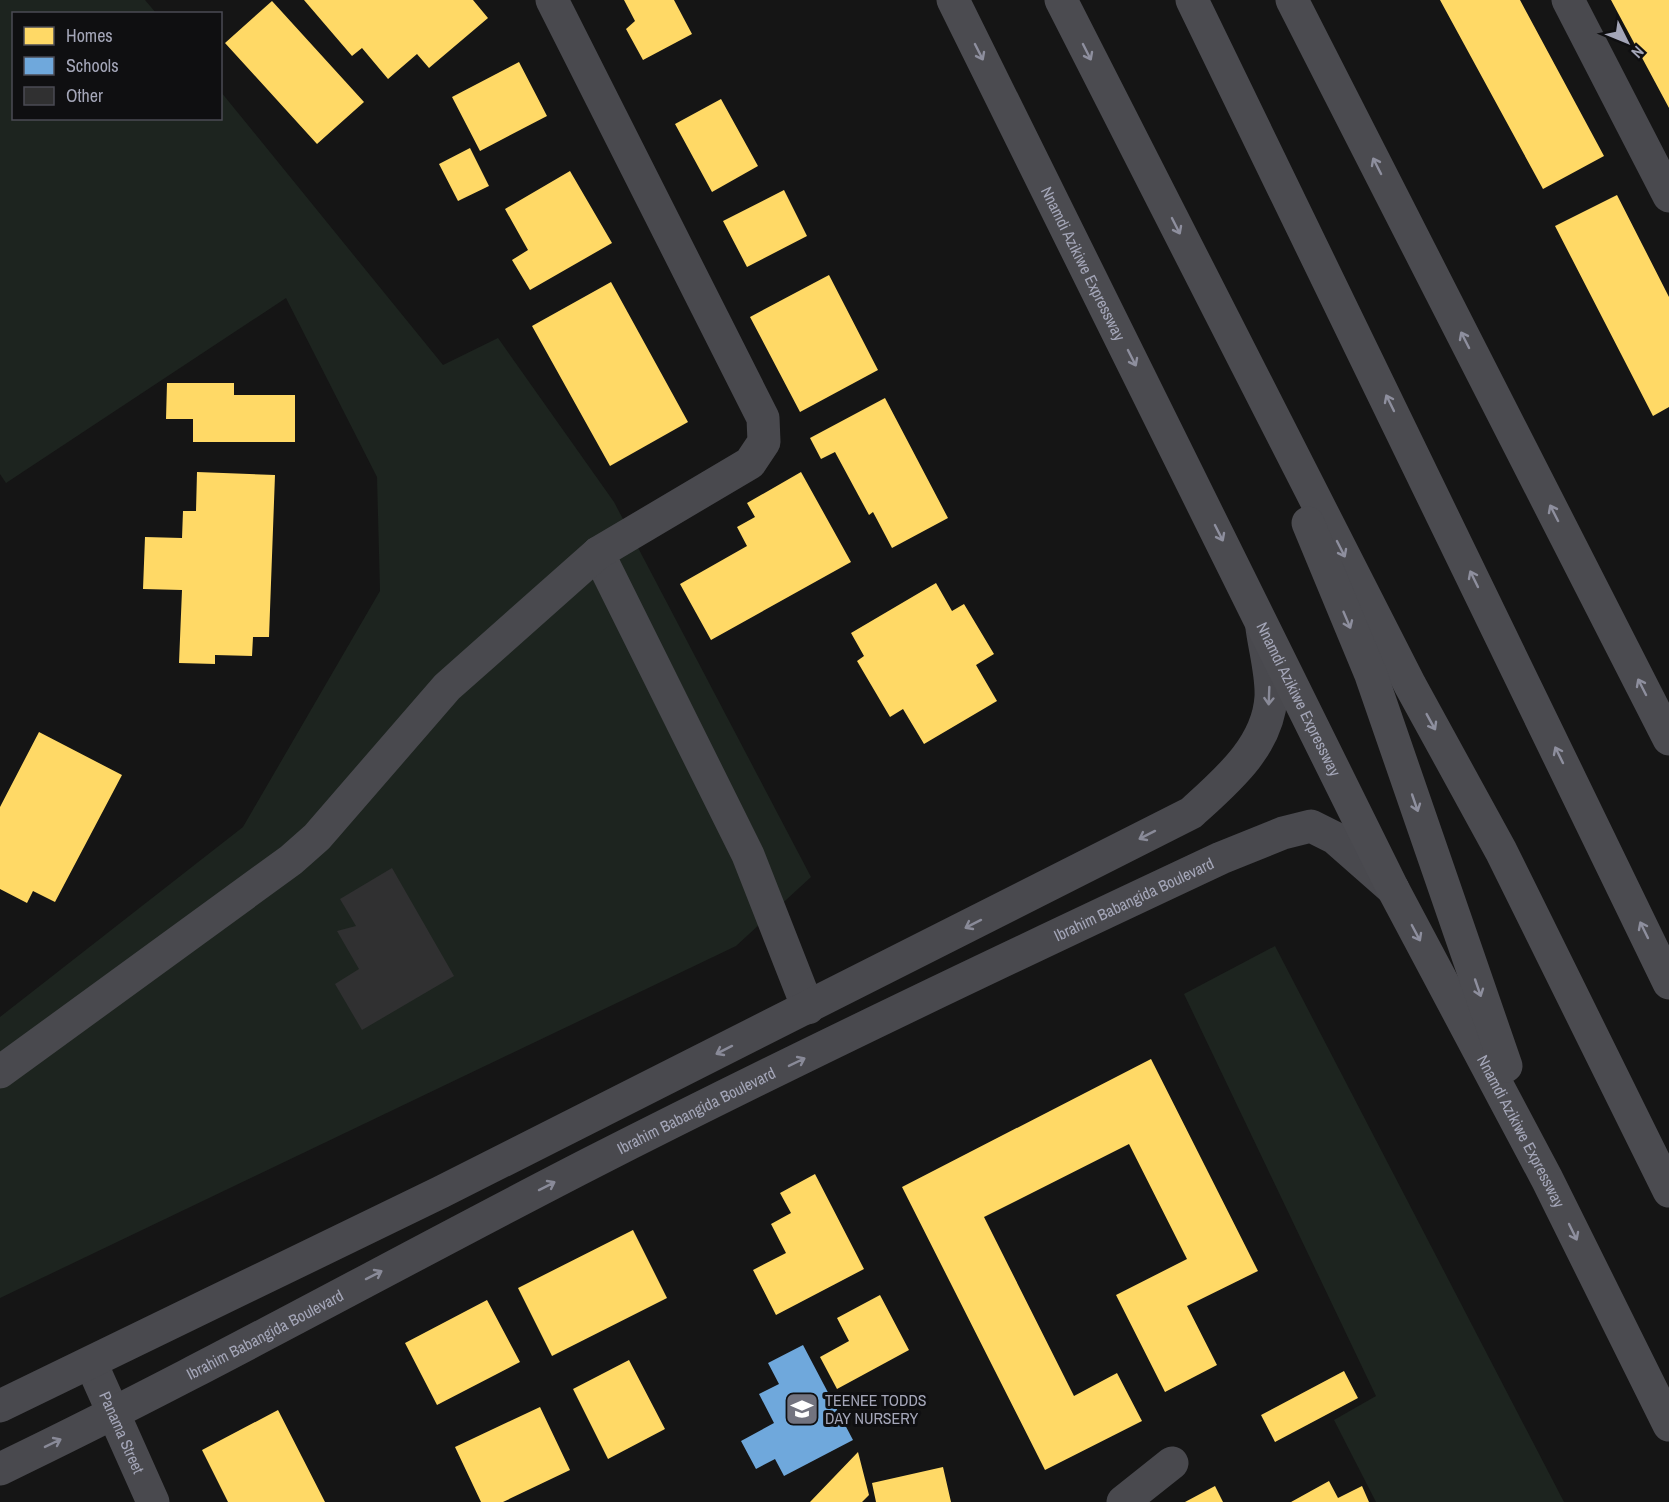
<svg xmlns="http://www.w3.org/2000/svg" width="1669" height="1502" viewBox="0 0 1669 1502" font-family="'Archivo Narrow',sans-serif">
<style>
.grass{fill:#1d241f}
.homes{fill:#ffd966}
.schools{fill:#6fa8dc}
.building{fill:#303031}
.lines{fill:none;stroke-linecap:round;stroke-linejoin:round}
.minor{stroke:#49494e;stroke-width:33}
.highway{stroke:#4b4b50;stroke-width:33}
.oneway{stroke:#8e8f9e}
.oneway2{stroke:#898a98}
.labels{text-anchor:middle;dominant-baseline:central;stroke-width:6;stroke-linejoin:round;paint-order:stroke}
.street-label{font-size:16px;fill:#a4a6b8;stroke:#0f0f11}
.poi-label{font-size:16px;fill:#a4a6b8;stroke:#0f0f11;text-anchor:start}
</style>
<rect width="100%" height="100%" fill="#151515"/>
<path class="grass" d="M 0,0 L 145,0 L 156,13 L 14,14 L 14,118 L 220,118 L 221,92 L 443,365 L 498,338 L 614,502 L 811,877 L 736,946 L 0,1298 L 0,1017 L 243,827 L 380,591 L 377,477 L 286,298 L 6,483 L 0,474 Z
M 1275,946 L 1564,1502 L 1376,1502 L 1334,1420 L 1376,1396 L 1184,994 Z"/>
<path class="homes" d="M 304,0 L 473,0 L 488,18 L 429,68 L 417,54 L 388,79 L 362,48 L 352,56 Z
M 624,0 L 674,0 L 692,34 L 643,60 L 626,29 L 635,21 Z
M 1440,0 L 1520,0 L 1604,156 L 1543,189 Z
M 1611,0 L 1669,0 L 1669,108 Z
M 272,1 L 364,102 L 317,144 L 225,43 Z
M 519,62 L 547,116 L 480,151 L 452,97 Z
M 721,99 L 758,166 L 712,192 L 675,124 Z
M 470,148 L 489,186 L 458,201 L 439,164 Z
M 570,171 L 612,243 L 530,290 L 512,260 L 528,250 L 505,209 Z
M 784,190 L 807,236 L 747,267 L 723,221 Z
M 1617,195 L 1669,297 L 1669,407 L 1653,416 L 1555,226 Z
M 829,275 L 878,370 L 800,412 L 750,317 Z
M 611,282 L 688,422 L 610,466 L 532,326 Z
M 167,383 L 234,383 L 234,395 L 295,395 L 295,442 L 193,442 L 193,419 L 166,419 Z
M 885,398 L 948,518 L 892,548 L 873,512 L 869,515 L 835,452 L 821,459 L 810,438 Z
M 197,472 L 275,475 L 269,637 L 253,637 L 252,656 L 215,655 L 215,664 L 179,663 L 182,590 L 143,589 L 145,537 L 182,538 L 183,511 L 196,511 Z
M 801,472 L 851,562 L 711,640 L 680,584 L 747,546 L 737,527 L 755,517 L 747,503 Z
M 936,583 L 952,611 L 964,604 L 994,654 L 976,665 L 997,701 L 924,744 L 903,709 L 890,717 L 857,661 L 864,656 L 851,633 Z
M 39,732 L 122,775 L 55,902 L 33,891 L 27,903 L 0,889 L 0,807 Z
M 1151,1059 L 1258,1271 L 1187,1306 L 1217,1365 L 1165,1392 L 1116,1295 L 1187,1259 L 1129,1144 L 984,1217 L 1074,1396 L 1117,1373 L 1142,1421 L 1045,1470 L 902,1187 Z
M 815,1174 L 864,1269 L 776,1315 L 753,1270 L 786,1253 L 771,1224 L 791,1213 L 780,1193 Z
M 633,1230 L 667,1298 L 552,1356 L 518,1288 Z
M 880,1295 L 909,1350 L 837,1389 L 820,1357 L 849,1341 L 837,1318 Z
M 487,1300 L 520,1362 L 437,1405 L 405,1343 Z
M 629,1360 L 665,1429 L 608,1459 L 573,1389 Z
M 1344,1371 L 1358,1398 L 1275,1442 L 1261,1415 Z
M 540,1407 L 570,1470 L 503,1502 L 481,1502 L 455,1447 Z
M 278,1410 L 325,1502 L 228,1502 L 202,1450 Z
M 858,1452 L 869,1495 L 862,1502 L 810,1502 Z
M 943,1467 L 951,1502 L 876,1502 L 872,1483 Z
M 1329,1481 L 1338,1498 L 1362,1486 L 1369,1502 L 1291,1502 Z
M 1215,1486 L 1223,1502 L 1185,1502 Z"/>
<path class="schools" d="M 803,1345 L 853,1440 L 784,1476 L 775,1459 L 756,1469 L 741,1441 L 774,1423 L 759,1394 L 779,1384 L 768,1363 Z"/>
<path class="building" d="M 392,868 L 454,976 L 362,1030 L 335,984 L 359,969 L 337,931 L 356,926 L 340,899 Z"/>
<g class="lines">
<g class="minor">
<path d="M 1568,0 L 1669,196"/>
<path d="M 598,553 L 748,855 L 808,1008"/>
<path d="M 0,1072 L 291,860 L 317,837 L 447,687 L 598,553 L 750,463 L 764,442 L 763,418 L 552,0"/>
<path id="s1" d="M 91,1363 L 153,1502"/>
<path d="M 0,1406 L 441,1192 L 1191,813 C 1225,782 1268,747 1271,697 C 1272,675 1265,650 1262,628"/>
<path id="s2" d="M 0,1469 C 200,1373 394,1264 591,1163 C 799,1057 1010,957 1221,858 L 1283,833 L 1311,826 L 1335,838 L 1393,889"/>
<path d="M 1123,1502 L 1172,1463"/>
</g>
<g class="highway">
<path id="s3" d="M 953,0 L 1393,889 L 1547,1179 L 1669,1425"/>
<path d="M 1061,0 L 1410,685 L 1501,851 L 1669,1191"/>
<path d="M 1192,0 L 1669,983"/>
<path d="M 1292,0 L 1669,739"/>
<path d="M 1308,523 L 1371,675 L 1506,1066"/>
</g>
</g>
<defs><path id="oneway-shaft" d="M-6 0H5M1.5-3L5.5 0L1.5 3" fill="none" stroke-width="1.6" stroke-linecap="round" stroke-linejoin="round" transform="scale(1.5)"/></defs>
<g class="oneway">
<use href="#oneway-shaft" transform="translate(979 52) rotate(63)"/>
<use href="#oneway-shaft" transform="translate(1087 52) rotate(63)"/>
<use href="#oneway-shaft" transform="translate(1377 166) rotate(-117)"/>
<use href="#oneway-shaft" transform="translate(1176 226) rotate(63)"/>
<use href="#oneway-shaft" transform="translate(1465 340) rotate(-117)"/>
<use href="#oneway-shaft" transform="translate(1132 358) rotate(63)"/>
<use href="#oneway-shaft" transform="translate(1390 403) rotate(-116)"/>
<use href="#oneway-shaft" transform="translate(1554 513) rotate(-117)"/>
<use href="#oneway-shaft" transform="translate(1219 533) rotate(63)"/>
<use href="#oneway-shaft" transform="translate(1341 549) rotate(63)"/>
<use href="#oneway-shaft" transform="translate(1474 579) rotate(-116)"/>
<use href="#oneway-shaft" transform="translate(1347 620) rotate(67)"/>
<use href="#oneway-shaft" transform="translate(1642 687) rotate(-117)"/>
<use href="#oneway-shaft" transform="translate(1431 722) rotate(61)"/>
<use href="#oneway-shaft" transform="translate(1559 755) rotate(-116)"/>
<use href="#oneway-shaft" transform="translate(1415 803) rotate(71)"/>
<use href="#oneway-shaft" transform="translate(1644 930) rotate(-116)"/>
<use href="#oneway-shaft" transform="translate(1416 933) rotate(62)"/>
<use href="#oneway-shaft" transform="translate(1478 988) rotate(71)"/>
<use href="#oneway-shaft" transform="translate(1573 1232) rotate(64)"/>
</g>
<g class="oneway2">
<use href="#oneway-shaft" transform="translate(1269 696) rotate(92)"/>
<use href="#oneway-shaft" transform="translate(1147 835) rotate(153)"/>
<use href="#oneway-shaft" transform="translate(973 924) rotate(153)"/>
<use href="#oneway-shaft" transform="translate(724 1050) rotate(153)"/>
<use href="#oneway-shaft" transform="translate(797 1062) rotate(-26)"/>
<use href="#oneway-shaft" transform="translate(547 1186) rotate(-27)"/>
<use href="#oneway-shaft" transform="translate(374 1275) rotate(-27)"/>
<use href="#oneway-shaft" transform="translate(53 1443) rotate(-26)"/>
</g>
<defs>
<symbol id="school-square" viewBox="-11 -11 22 22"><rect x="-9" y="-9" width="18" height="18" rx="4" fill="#72737f" stroke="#0f0f11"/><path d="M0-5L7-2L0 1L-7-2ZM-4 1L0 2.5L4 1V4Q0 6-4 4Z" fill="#fff"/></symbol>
</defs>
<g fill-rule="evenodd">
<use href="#school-square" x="783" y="1390" width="38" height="38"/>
</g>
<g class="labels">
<g class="street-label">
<text stroke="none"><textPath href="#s3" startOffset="294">Nnamdi Azikiwe Expressway</textPath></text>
<text stroke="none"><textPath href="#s3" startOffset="780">Nnamdi Azikiwe Expressway</textPath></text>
<text stroke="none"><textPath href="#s2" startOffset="1269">Ibrahim Babangida Boulevard</textPath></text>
<text stroke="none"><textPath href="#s2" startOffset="783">Ibrahim Babangida Boulevard</textPath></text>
<text stroke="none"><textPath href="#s3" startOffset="1266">Nnamdi Azikiwe Expressway</textPath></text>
<text stroke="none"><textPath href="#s2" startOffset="297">Ibrahim Babangida Boulevard</textPath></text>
<text stroke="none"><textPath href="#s1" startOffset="76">Panama Street</textPath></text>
</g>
<g class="poi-label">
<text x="825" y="1400">TEENEE TODDS<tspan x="825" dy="18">DAY NURSERY</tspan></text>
</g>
</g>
<rect x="12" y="12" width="210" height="108" fill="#0f0f11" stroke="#4b4b54" stroke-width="1.5"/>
<rect x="24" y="27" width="30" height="18" fill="#ffd966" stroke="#4b4b54" stroke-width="1.5"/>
<text x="66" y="42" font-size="18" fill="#a4a6b8">Homes</text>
<rect x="24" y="57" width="30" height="18" fill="#6fa8dc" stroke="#4b4b54" stroke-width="1.5"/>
<text x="66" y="72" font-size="18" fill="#a4a6b8">Schools</text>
<rect x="24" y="87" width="30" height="18" fill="#303031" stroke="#4b4b54" stroke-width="1.5"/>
<text x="66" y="102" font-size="18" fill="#a4a6b8">Other</text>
<g transform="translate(1627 42) rotate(133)" stroke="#0f0f11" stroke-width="4.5" paint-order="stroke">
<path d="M0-4.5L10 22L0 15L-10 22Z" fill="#a4a6b8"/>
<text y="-9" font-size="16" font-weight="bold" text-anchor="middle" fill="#a4a6b8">N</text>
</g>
</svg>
